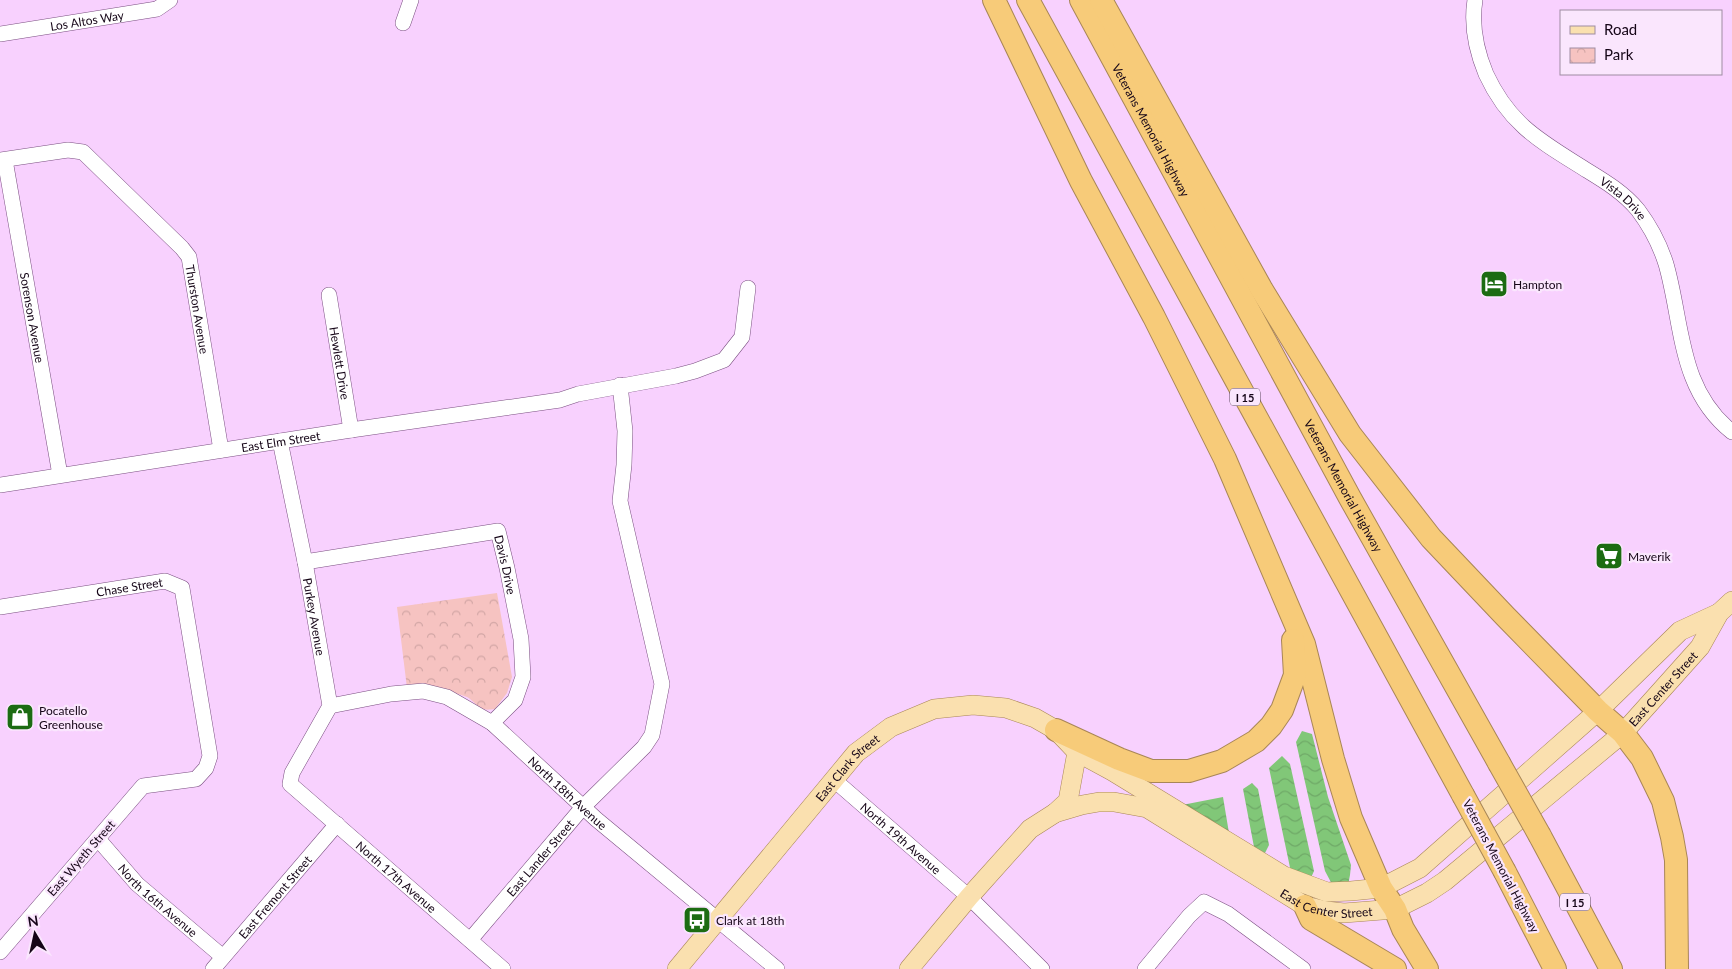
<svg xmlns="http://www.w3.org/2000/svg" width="1732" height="969" viewBox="0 0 1732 969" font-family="Lato,sans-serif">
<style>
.park{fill:url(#park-crowns)}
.water{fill:url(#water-waves)}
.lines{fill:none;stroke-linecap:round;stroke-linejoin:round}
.minor-casing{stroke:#7a4f81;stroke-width:16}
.major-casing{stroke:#a88657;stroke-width:20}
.highway-casing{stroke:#a88657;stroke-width:24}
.minor{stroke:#fff;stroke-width:15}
.major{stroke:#fae0af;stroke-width:19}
.highway{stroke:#f7cb79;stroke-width:22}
.highway-bridge-casing{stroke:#a88657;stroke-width:24;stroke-linecap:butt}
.highway-bridge{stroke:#f7cb79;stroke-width:22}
.labels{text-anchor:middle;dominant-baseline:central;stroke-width:4.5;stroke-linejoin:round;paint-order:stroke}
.shield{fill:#fae6fd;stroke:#5a485c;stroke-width:1}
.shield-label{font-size:11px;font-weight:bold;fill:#150517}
.street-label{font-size:12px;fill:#150517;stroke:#fae6fd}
.poi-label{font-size:12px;fill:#150517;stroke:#fae6fd;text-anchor:start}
</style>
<defs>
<pattern id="park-crowns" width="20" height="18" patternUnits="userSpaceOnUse" patternTransform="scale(1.25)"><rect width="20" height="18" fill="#f6c3c1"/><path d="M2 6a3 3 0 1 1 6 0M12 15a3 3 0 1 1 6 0" fill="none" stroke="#d2a6a5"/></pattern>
<pattern id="water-waves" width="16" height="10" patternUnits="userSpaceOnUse" patternTransform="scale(1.25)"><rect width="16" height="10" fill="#81c778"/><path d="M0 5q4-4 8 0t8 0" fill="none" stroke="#6fa967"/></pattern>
</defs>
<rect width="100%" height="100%" fill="#f8d1fe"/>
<path class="park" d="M 497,593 L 512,677 L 507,693 L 495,709 C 476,712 479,704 467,697 C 448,689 427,690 407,688 L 397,607 Z"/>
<path class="water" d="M 1302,731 L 1312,734 L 1328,797 L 1351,865 L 1350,875 L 1348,885 L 1334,888 L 1325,871 L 1296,742 Z
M 1282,756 L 1290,764 L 1314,871 L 1310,880 L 1292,877 L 1269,768 Z
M 1252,783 L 1258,789 L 1269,845 L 1265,853 L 1254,847 L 1243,789 Z
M 1223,797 L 1229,833 L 1182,805 Z"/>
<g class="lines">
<defs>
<g id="minor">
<path id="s1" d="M 1475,0 C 1471,25 1476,50 1486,74 C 1510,126 1542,142 1588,171 C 1606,182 1624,193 1638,210 C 1650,226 1660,245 1666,264 C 1683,323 1678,389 1732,432"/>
<path d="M 403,23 L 411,0"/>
<path id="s2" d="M 0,34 L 157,9 L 170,0"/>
<path id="s3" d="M 0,160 L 68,150 L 83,152 L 182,248 L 189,257 L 221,450"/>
<path id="s4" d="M 5,160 L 60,475"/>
<path id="s5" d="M 329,295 L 351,430"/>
<path id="s6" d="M 280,441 L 305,562 L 330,706 L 292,773 L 290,784 L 503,969"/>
<path id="s7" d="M 0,485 L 351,430 L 560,400 L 578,394 L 676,376 L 695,371 L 724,360 L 742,337 L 748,288"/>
<path id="s8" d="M 305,562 L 498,531 L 507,568 L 521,639 L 523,677 L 515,700 L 492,723"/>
<path id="s9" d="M 0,607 L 165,581 L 182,588 L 210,756 L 206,768 L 196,779 L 143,786 L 0,952"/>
<path id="s10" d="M 330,706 L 391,694 L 423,691 L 447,697 L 492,723 L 596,819 L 777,969"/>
<path id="s11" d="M 833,779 L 969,897 L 1042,969"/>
<path id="s12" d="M 98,839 L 137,884 L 223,957"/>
<path id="s13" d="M 470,940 L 583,807 L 644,747 L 652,735 L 662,684 L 620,501 L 624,465 L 625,431 L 620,385"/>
<path id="s14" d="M 213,969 L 337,824"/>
<path d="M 1145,969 L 1189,916 L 1204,902 L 1228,914 L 1303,969"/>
</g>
<g id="major">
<path d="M 1055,813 L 1068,801 L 1077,752"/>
<path id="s15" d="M 677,969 L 856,753 L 891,727 L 934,709 L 973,705 L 1006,708 L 1035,718 L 1056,730 L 1077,752 L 1112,771 L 1284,876 L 1327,892 L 1351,891 L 1381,888 L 1420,868 L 1598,711 L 1680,631 L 1719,613"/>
<path id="s16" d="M 909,969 L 969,897 L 1030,829 L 1055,813 L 1082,805 L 1099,802 L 1114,802 L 1147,808 L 1305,906 L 1326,911 L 1344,913 L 1395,909 L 1427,893 L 1445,881 L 1623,733 L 1700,647 L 1719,613 L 1732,601"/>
</g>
<g id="highway">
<path d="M 994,0 L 1081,181 L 1154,317 L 1225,459 L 1304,644 L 1333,759 L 1351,818 L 1381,888 L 1395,909 L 1403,929 L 1427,969"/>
<path d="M 1028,0 L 1463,795"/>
<path id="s17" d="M 1081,0 L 1350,498 L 1499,763"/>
<path d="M 1101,0 L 1262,290 L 1350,434 L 1431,538 L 1505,616 L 1598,711 L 1623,733 L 1642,758 L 1663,801 L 1672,837 L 1676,860 L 1677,969"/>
<path d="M 1056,730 L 1119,759 L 1151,771 L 1189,771 L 1222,761 L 1256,741 L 1271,726 L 1282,710 L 1295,675 L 1293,640"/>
<path d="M 1540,836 L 1611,969"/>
<path d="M 1505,872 L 1555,969"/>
<path d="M 1305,906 L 1311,919 L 1395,969"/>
</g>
</defs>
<use href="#minor" class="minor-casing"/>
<use href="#major" class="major-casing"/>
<use href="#highway" class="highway-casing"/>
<use href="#minor" class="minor"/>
<use href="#major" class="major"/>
<use href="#highway" class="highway"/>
<defs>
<path id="highway-bridge" d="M 1499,763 L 1540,836
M 1463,795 L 1505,872"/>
</defs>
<use href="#highway-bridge" class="highway-bridge-casing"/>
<use href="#highway-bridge" class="highway-bridge"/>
</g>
<defs>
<symbol id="hotel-square" viewBox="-11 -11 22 22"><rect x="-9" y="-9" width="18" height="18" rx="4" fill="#1c6c12" stroke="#fae6fd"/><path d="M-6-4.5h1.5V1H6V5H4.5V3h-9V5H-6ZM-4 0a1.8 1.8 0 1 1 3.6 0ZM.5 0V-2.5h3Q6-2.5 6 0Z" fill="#fff"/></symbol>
<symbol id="supermarket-square" viewBox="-11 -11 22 22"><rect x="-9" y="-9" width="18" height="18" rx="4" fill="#1c6c12" stroke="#fae6fd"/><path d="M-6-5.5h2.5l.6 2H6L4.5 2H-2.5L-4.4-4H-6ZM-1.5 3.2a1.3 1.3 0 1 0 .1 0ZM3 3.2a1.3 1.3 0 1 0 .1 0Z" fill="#fff"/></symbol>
<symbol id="shop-square" viewBox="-11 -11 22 22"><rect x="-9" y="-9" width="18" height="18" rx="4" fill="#1c6c12" stroke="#fae6fd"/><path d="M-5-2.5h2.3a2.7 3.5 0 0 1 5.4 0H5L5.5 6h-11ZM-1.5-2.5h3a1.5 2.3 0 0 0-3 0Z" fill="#fff"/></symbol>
<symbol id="bus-square" viewBox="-11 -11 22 22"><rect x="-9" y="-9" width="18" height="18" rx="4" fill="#1c6c12" stroke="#fae6fd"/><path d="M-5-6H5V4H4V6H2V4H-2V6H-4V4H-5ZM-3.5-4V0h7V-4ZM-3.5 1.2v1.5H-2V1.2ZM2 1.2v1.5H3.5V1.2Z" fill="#fff"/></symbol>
</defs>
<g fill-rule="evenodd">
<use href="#hotel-square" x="1478" y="268" width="32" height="32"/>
<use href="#supermarket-square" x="1593" y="540" width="32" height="32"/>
<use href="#shop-square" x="4" y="701" width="32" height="32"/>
<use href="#bus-square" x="681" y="904" width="32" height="32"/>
</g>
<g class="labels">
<g class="shield">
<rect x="1230" y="388.5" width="30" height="17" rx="4"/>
<rect x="1560" y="893.5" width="30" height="17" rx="4"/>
</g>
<g class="shield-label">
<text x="1245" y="397">I 15</text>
<text x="1575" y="902">I 15</text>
</g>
<g class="street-label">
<text stroke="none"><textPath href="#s2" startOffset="88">Los Altos Way</textPath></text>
<text stroke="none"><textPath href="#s17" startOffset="148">Veterans Memorial Highway</textPath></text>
<text stroke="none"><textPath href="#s1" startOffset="264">Vista Drive</textPath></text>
<text stroke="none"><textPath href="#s3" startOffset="286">Thurston Avenue</textPath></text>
<text stroke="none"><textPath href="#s4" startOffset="160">Sorenson Avenue</textPath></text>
<text stroke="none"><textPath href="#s5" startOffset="69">Hewlett Drive</textPath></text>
<text stroke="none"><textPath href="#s7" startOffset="284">East Elm Street</textPath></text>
<text stroke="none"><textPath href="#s17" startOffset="552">Veterans Memorial Highway</textPath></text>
<text stroke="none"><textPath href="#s8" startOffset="230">Davis Drive</textPath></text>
<text stroke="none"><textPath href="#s9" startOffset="131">Chase Street</textPath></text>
<text stroke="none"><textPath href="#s6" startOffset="179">Purkey Avenue</textPath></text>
<text stroke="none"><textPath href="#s16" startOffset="934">East Center Street</textPath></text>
<text stroke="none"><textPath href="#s15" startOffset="264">East Clark Street</textPath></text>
<text stroke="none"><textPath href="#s10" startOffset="274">North 18th Avenue</textPath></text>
<text stroke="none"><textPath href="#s11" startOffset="90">North 19th Avenue</textPath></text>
<text transform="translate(81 858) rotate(-49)">East Wyeth Street</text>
<text stroke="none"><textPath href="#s13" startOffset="108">East Lander Street</textPath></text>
<text transform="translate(1501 866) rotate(62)">Veterans Memorial Highway</text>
<text stroke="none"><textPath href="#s6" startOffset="499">North 17th Avenue</textPath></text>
<text stroke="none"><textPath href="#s14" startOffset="95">East Fremont Street</textPath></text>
<text stroke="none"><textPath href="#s12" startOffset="86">North 16th Avenue</textPath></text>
<text stroke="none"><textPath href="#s16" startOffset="515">East Center Street</textPath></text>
</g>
<g class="poi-label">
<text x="1513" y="284">Hampton</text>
<text x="1628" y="556">Maverik</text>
<text x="39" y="710">Pocatello<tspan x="39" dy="14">Greenhouse</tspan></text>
<text x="716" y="920">Clark at 18th</text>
</g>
</g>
<rect x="1560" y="10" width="162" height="65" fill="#fae6fd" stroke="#9e8ca1"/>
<rect x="1570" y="26" width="25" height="8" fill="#fae0af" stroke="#9e8ca1"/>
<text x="1604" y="35" font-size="15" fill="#150517">Road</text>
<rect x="1570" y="48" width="25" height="15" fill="url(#park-crowns)" stroke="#9e8ca1"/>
<text x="1604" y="60" font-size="15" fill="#150517">Park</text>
<g transform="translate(35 934) rotate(351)" stroke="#fae6fd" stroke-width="4" paint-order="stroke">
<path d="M0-4L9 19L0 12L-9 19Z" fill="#150517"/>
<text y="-8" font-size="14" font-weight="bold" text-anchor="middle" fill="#150517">N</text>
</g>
</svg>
